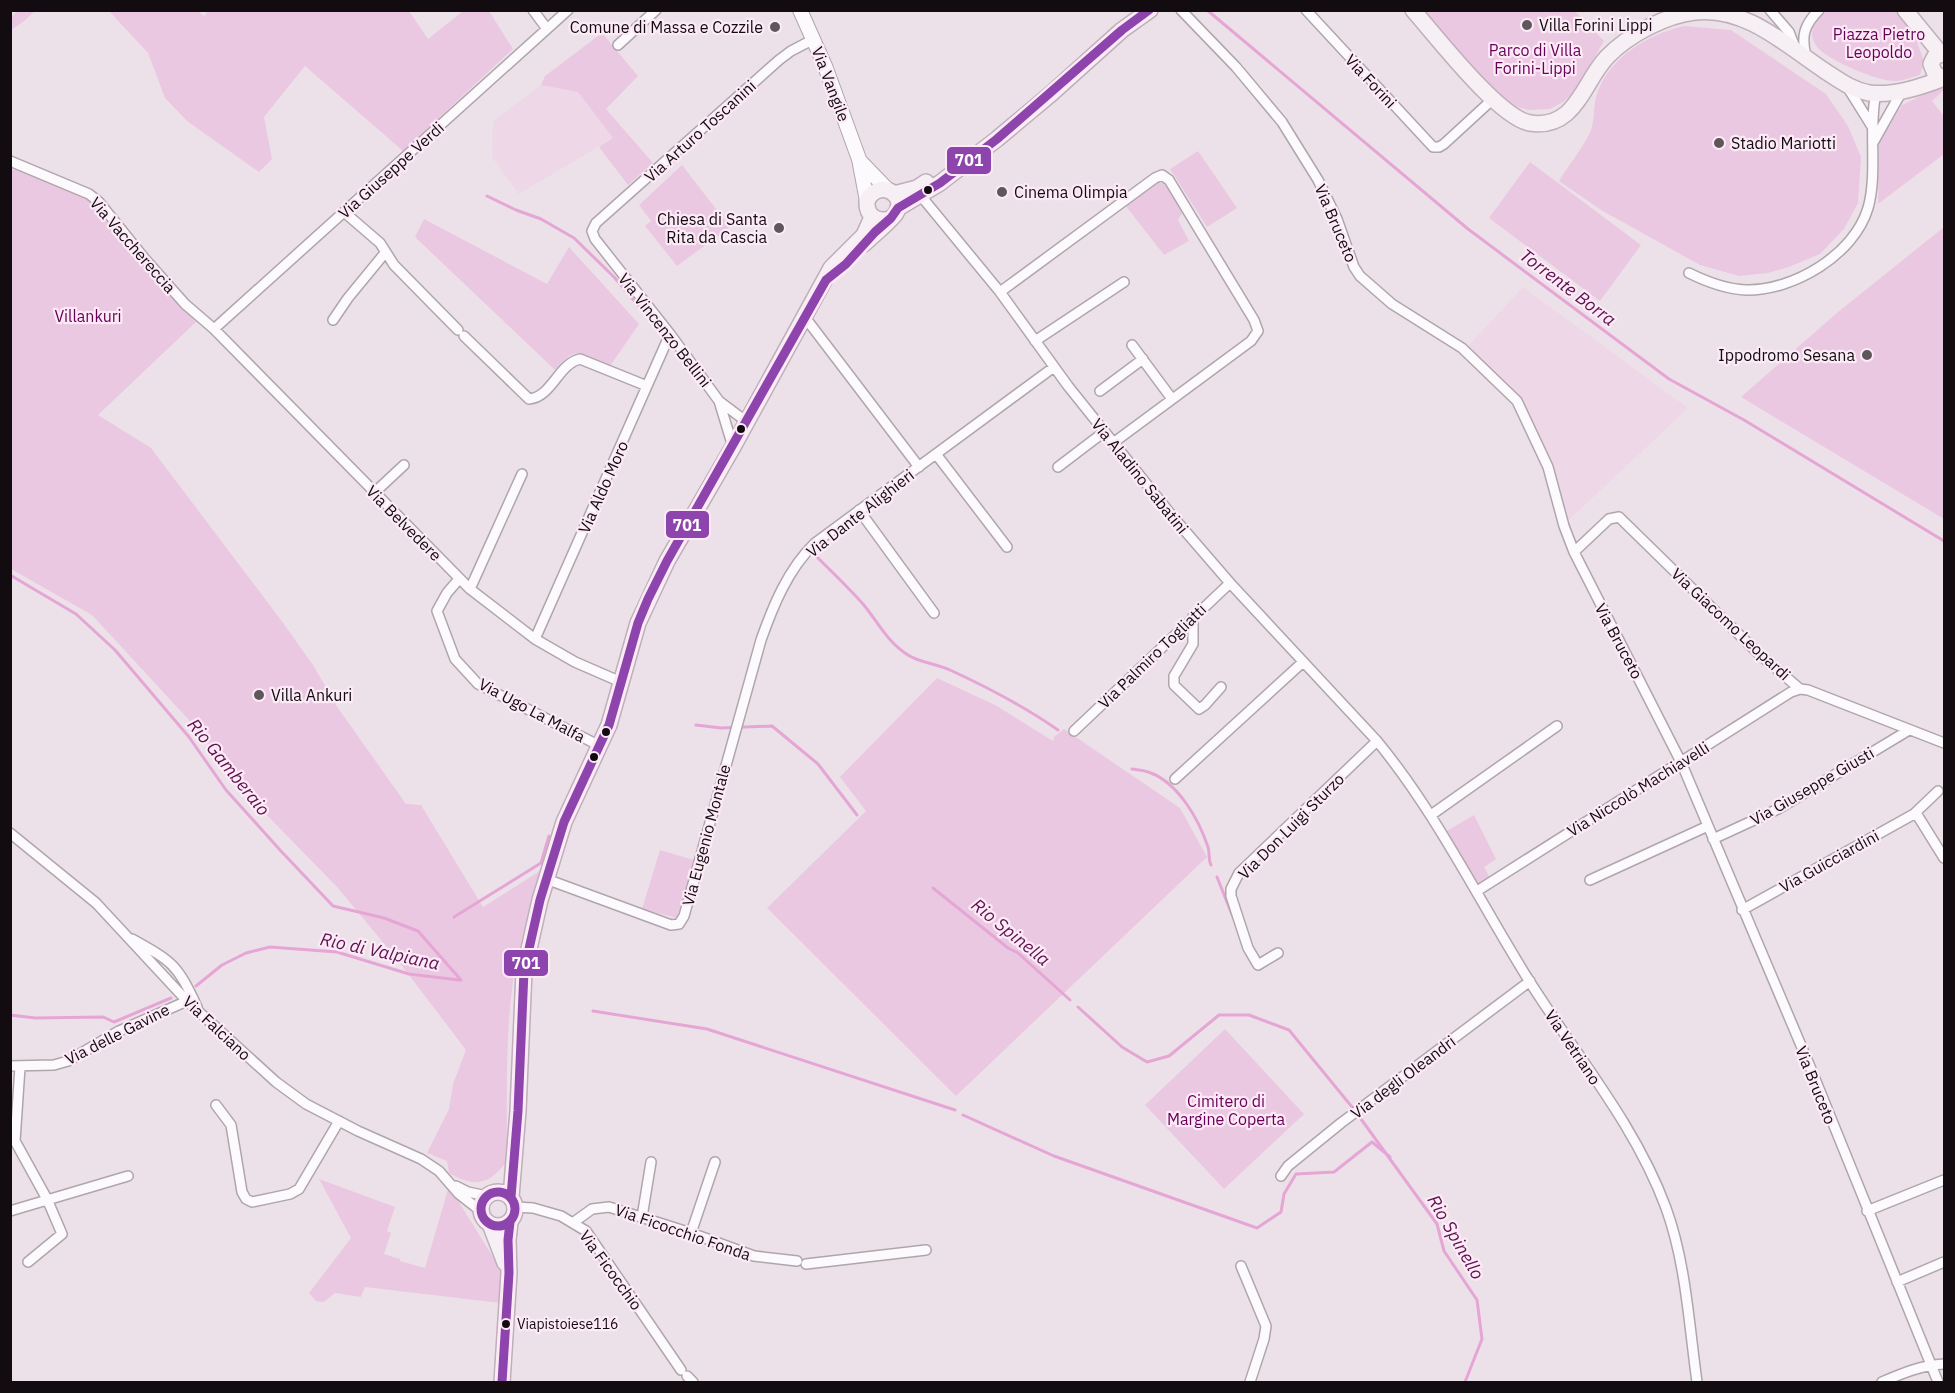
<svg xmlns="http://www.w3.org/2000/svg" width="1955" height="1393" viewBox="0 0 1955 1393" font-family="'IBM Plex Sans',sans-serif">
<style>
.built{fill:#eed7e6}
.green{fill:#ebc8e1}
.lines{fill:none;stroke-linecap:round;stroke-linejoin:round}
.stream{stroke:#e5a6d5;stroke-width:3}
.street-casing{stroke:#afa6ac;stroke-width:12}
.secondary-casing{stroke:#afa6ac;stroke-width:16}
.primary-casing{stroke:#beafba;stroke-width:18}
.street{stroke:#fcfafc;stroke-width:9}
.secondary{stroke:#fcfafc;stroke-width:14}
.primary{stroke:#f6eff4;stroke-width:15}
.bus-1-casing{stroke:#fdeaf7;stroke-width:14}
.bus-1{stroke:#8e44ad;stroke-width:9}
.poi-dot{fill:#5f565c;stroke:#fdeaf7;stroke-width:2}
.bus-dot{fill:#120b10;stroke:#fdeaf7;stroke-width:2}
.labels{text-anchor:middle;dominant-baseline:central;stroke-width:4.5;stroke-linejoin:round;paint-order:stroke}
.bus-label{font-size:14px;fill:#120b10;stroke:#fdeaf7;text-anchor:start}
.poi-label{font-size:16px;fill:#120b10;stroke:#fdeaf7;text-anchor:start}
.park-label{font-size:16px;fill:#690058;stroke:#fdeaf7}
.street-label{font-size:16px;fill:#120b10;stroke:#fdeaf7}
.water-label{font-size:18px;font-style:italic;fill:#5d124f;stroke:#fdeaf7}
.line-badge{stroke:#fdeaf7;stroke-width:2}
.badge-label{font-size:16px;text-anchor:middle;font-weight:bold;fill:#fff}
</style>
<rect width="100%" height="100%" fill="#ede1e9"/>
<path class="built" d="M 541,85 L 578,92 L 613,138 L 519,194 L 492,157 L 493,121 Z
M 1523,287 L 1688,408 L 1569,520 L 1555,471 L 1531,423 L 1467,347 Z"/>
<path class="green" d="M 17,11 L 35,11 L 23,22 L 11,30 L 11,17 Z
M 208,11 L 409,11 L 428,39 L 463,11 L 489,11 L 513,49 L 403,151 L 305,66 L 264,117 L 272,159 L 259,172 L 187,121 L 165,98 L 148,53 L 109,11 L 198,11 L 204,16 Z
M 1423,11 L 1575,11 L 1604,41 L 1574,92 L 1563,102 L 1550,109 L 1529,110 L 1517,107 L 1495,92 Z
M 1826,11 L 1894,11 L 1913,31 L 1924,61 L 1920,75 C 1912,77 1904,80 1897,81 C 1881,83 1827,60 1817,47 C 1806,32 1815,20 1826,11 Z
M 1684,26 L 1731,30 L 1826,94 L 1848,126 L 1861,157 L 1858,203 L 1844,229 L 1820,254 L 1789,267 L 1768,273 L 1739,276 L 1700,265 L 1601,210 L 1559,181 C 1568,166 1585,145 1591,130 C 1595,119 1593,105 1597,94 C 1609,57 1649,34 1684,26 Z
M 602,33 L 638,76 L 606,109 L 653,163 L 628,185 L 599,147 L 613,138 L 578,92 L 541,85 L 545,76 Z
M 1940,87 L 1944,87 L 1944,90 L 1932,101 L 1944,116 L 1944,154 L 1878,204 L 1879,143 L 1902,105 Z
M 1198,151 L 1237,208 L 1207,227 L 1170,169 Z
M 1530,162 L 1641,245 L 1600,301 L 1489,218 Z
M 682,165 L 730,227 L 677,266 L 645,226 L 651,221 L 639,205 Z
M 10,169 L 36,174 L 88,198 L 196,322 L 98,415 L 151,448 L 281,620 L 313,665 L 338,708 L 406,804 L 421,805 L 483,907 L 543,869 C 532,906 519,943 513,981 C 505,1041 507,1101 507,1161 C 489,1185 475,1188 449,1173 L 447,1161 L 427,1153 L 449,1109 L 453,1084 L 466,1050 L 396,958 L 338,888 L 258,806 L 188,719 L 92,615 L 11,569 Z
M 1158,182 L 1164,183 L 1183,212 L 1178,220 L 1189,241 L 1164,255 L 1125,205 Z
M 424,219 L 547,284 L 569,247 L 639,324 L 610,366 L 579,353 C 568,353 562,363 555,370 L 415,237 Z
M 1944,227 L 1944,519 L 1741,397 L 1838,312 Z
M 937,678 L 995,705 L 1053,741 L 1054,737 L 1064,729 L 1180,808 L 1207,857 L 956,1096 L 767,908 L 866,811 L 840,777 Z
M 1474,815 L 1496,859 L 1484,867 L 1490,878 L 1479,884 L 1473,880 L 1443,833 Z
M 660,850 L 694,860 L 677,918 L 642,909 Z
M 1225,1029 L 1304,1114 L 1224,1189 L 1145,1105 Z
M 319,1179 L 395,1207 L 387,1231 L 391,1233 L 384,1254 L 400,1259 L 400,1261 L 425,1268 L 449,1186 L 501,1270 L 500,1303 L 365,1287 L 361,1297 L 335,1293 L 324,1302 L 316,1301 L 309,1293 L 351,1238 Z"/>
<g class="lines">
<path class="stream" d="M 1207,10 L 1468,229 L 1669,379 L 1744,420 L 1944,541
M 487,196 L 516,210 L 541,219 L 574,238 L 614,277 L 662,333
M 815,555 C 831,571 848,587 863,604 C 878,622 887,642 908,655 C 918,662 937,664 950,670 C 987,687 1025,707 1058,730
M 10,575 L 76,614 L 115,650 L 189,737 L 226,790 L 280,850 L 333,906 L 384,918 L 418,931 L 461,980
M 696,725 L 721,728 L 772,726 L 818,764 L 857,815
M 1132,769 C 1138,770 1145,770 1151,773 C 1179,784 1199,820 1208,847 C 1210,853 1208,859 1211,865
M 1217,877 L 1233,917
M 933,888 L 1008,948 L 1018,953 L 1070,1000
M 454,917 L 541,863 L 549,836
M 196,986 L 222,965 L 246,953 L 270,947 L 337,952 L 409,974 L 459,980
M 1078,1007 L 1122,1047 L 1147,1062 L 1169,1056 L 1219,1015 L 1249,1015 L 1289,1030 L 1352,1107
M 593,1011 L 707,1029 L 955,1110
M 10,1015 L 35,1018 L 103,1017 L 114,1022 L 171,998
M 963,1115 L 1054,1156 L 1257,1228 L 1281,1212 L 1284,1194 L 1296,1174 L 1334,1172 L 1372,1142 L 1390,1157
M 1361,1119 L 1437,1224 L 1444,1251 L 1477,1300 L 1482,1339 L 1465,1382"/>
<defs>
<path id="street" d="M 533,10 L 547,29
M 1181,10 L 1236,67 L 1282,122 L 1318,180 L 1337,219 L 1354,267 L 1360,276 L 1392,304 L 1462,348 L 1517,401 L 1548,467 L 1564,526 L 1574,552 L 1681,762 L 1811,1069 L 1938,1382
M 1306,10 L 1433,147 L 1439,147 L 1444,144 L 1493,99
M 1770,10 L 1789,32 L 1796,50
M 618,45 L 656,10
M 1806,56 C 1801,36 1804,25 1819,10
M 1848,88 L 1873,128
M 1874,141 L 1902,91
M 10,161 L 89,194 L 99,202 L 145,259 L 185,304 L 214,329 L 470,589 L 535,639 L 575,662 L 621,682
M 921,196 L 1000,292 L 1068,386 L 1173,517 L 1230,583 L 1377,741 C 1437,814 1478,899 1528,979 C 1575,1054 1635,1124 1666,1208 C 1686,1263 1689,1325 1697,1382
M 344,212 L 380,243 L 394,265 L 458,330
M 1689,273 C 1707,282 1725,289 1746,290 C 1793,291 1854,255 1868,208 C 1878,173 1868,128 1876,93
M 1000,292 L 1155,178 L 1162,175 L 1169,180 L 1254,320 L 1258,331 L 1251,341 L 1113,443
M 804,316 L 919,467
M 333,320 L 348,298 L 385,253
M 214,329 L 568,10
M 464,336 L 529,399 C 552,397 558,364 580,359 L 647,386
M 1035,341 L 1124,282
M 1132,345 L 1172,399
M 1100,391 L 1143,359
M 719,401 L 733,447
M 747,422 L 719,401 L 670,334 L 595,239 L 592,231 L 596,223 L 779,60 L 791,51 L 814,39
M 936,454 L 1007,547
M 1058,467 L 1104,432
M 374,493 L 404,465
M 859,510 L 934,613
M 1574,552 L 1609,519 L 1619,517 L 1759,654 L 1800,689 L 1808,690 L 1944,743
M 459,579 L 447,593 L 437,611 L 455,659 L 478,684 L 600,746
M 470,589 L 522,474
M 1193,616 L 1193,644 L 1174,676 L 1174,685 L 1199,709 L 1205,705 L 1221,687
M 535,639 L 670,334
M 1074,731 L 1230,583
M 1175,779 L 1303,662
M 1916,813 L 1944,858
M 1431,815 L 1557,726
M 10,833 L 96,903 L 187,1001 L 276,1082 L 306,1104 L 358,1131 L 421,1159 L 439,1171 L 459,1194 L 482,1212
M 1713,839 L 1778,809 L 1909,730
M 546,879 L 671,925 L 679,924 L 684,916 L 761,640 C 773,606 788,569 815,543 L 1054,367
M 1590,880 L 1708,826
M 1477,891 L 1791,692 L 1800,689
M 1742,910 L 1914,814 L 1938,791
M 132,939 C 173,962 177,964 197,1007
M 1278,953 L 1258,965 L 1248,948 L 1231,896 L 1231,889 L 1239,873 L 1377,741
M 10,1066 L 54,1065 L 68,1061 L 119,1031 L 187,1001
M 20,1067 L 15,1141 L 47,1199 L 62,1234 L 28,1262
M 216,1105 L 231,1125 L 242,1192 L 246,1199 L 252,1202 L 290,1194 L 299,1189 L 339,1121
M 1281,1176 L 1288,1166 L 1341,1123 L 1530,981
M 456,1186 L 468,1192 L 487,1196
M 515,1207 L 533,1208 L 561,1216 L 586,1231 L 681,1370
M 10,1211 L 128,1176
M 1867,1211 L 1944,1180
M 642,1217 L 651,1162
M 574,1222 L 592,1209 L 609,1207 L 691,1233 L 754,1256 L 797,1261
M 691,1233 L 715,1162
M 806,1264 L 926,1250
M 1241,1266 L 1266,1326 L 1264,1339 L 1250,1382
M 1897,1282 L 1944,1262
M 687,1376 L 693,1382
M 1882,1382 C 1903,1373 1922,1365 1944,1364"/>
<path id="secondary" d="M 800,10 L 825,66 L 859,159 L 867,201
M 860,161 L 888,190"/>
<path id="primary" d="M 1413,10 C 1436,36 1499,118 1530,123 C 1576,130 1583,82 1607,57 C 1628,35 1666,15 1695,12 C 1745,6 1786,45 1825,71 C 1839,80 1852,90 1869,93 C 1894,96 1921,87 1944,78
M 1905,10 L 1941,54
M 1944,54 L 1935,56 L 1931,64 L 1935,74 L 1944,78
M 894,194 L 917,188 L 926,182
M 898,208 L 940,183 L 997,139 L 1052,93 L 1122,30 L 1150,10
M 864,244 C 872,236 891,221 896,213 C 908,194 878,178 867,201 C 866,215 876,223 890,219
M481 1209a17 17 0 1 1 34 0a17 17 0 1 1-34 0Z
M 511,1197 L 518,1111 L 524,971 L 540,900 L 564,822 L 609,725 L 638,623 L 667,561 L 733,447 L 831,268 L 864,235 L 872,217
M 490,1224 L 505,1263
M 502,1382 L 509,1273 L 508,1240 L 510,1222"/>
</defs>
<use href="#street" class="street-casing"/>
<use href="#secondary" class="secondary-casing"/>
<use href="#primary" class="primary-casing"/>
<use href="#street" class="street"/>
<use href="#secondary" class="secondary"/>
<use href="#primary" class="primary"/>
<defs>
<path id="bus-1" d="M481 1209a17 17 0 1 1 34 0a17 17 0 1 1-34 0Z
M 511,1197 L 518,1111 L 524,971 L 540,900 L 564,822 L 609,725 L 638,623 L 648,599 L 667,561 L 826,280 L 846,264 L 875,232 L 891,218 L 898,208 L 940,183 L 997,139 L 1122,30 L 1149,10
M 502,1382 L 509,1273 L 508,1240 L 510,1222"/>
</defs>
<use href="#bus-1" class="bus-1-casing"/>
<use href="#bus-1" class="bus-1"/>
</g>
<g class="poi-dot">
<circle cx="1527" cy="25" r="6"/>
<circle cx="775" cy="27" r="6"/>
<circle cx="1719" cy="143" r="6"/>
<circle cx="1002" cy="192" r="6"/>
<circle cx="779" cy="228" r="6"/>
<circle cx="1867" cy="355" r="6"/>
<circle cx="259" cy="695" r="6"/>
</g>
<g class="bus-dot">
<circle cx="928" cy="190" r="5"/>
<circle cx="741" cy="429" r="5"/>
<circle cx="606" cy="732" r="5"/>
<circle cx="594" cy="757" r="5"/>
<circle cx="506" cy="1324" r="5"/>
</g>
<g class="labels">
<g class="bus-label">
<text x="517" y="1324">Viapistoiese116</text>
</g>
<g class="poi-label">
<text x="1539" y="25">Villa Forini Lippi</text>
<text x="763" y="27" text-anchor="end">Comune di Massa e Cozzile</text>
<text x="1731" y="143">Stadio Mariotti</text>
<text x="1014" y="192">Cinema Olimpia</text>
<text x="767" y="219" text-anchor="end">Chiesa di Santa<tspan x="767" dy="18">Rita da Cascia</tspan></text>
<text x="1855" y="355" text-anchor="end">Ippodromo Sesana</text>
<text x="271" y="695">Villa Ankuri</text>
</g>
<g class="park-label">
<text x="1879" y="34">Piazza Pietro<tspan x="1879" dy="18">Leopoldo</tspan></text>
<text x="1535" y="50">Parco di Villa<tspan x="1535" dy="18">Forini-Lippi</tspan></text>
<text x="88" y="316">Villankuri</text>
<text x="1226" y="1101">Cimitero di<tspan x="1226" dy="18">Margine Coperta</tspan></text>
</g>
<g class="street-label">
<text transform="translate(1371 81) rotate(47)">Via Forini</text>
<text transform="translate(831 84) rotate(69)">Via Vangile</text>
<text transform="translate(700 131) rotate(-42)">Via Arturo Toscanini</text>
<text transform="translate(391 170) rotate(-42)">Via Giuseppe Verdi</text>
<text transform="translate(1336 223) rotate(67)">Via Bruceto</text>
<text transform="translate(133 245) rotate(49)">Via Vacchereccia</text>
<text transform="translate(665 330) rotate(52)">Via Vincenzo Bellini</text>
<text transform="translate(1140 476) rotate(51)">Via Aladino Sabatini</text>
<text transform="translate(603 487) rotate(-66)">Via Aldo Moro</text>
<text transform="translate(860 513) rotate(-38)">Via Dante Alighieri</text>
<text transform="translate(404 523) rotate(45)">Via Belvedere</text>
<text transform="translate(1731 624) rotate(43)">Via Giacomo Leopardi</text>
<text transform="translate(1619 641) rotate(62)">Via Bruceto</text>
<text transform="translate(1152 656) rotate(-44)">Via Palmiro Togliatti</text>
<text transform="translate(532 710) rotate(28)">Via Ugo La Malfa</text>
<text transform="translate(1812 786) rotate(-30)">Via Giuseppe Giusti</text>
<text transform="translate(1638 789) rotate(-32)">Via Niccolò Machiavelli</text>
<text transform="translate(1291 826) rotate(-45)">Via Don Luigi Sturzo</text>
<text transform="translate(706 835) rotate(-75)">Via Eugenio Montale</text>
<text transform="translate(1829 861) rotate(-29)">Via Guicciardini</text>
<text transform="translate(217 1028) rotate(43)">Via Falciano</text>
<text transform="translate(117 1034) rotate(-27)">Via delle Gavine</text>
<text transform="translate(1573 1047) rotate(56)">Via Vetriano</text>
<text transform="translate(1403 1077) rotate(-37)">Via degli Oleandri</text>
<text transform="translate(1816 1085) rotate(68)">Via Bruceto</text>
<text transform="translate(683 1232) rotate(19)">Via Ficocchio Fonda</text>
<text transform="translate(611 1270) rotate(54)">Via Ficocchio</text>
</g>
<g class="water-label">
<text transform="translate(1568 287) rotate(37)">Torrente Borra</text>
<text transform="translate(229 767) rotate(51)">Rio Gamberaio</text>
<text transform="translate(1011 932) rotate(39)">Rio Spinella</text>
<text transform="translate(380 951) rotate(12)">Rio di Valpiana</text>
<text transform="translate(1456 1237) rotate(60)">Rio Spinello</text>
</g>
</g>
<g class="line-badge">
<rect x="946" y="146" width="46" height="29" rx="6" fill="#8e44ad"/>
<rect x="665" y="510" width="45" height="29" rx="6" fill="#8e44ad"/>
<rect x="503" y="949" width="46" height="28" rx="6" fill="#8e44ad"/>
</g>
<g class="badge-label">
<text x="969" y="166">701</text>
<text x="687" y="531">701</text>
<text x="526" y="969">701</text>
</g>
<rect width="1955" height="1393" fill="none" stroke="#120b10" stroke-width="24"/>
</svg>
